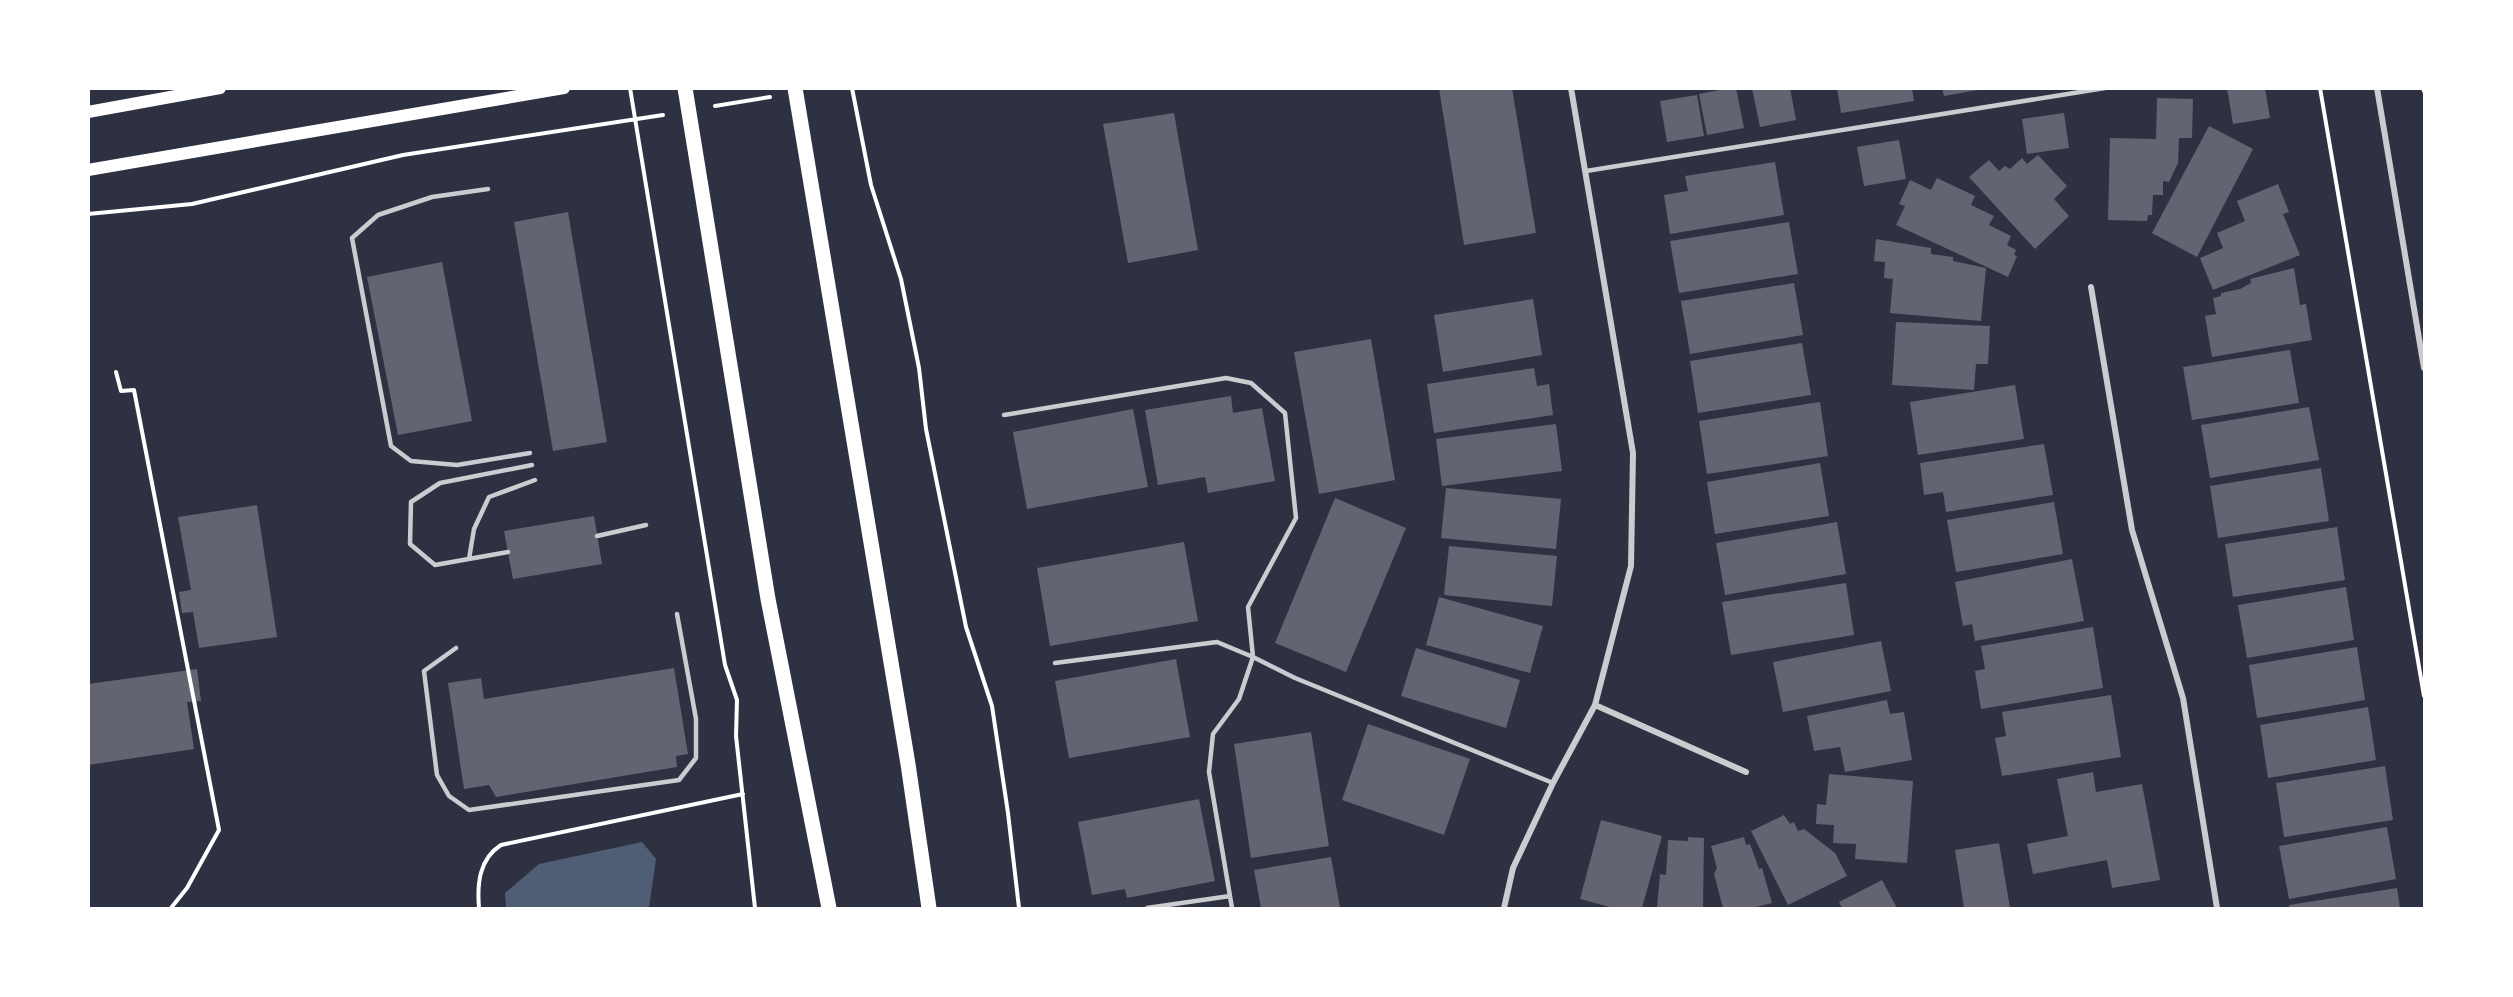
<svg xmlns="http://www.w3.org/2000/svg" width="2513" height="997" viewBox="0 0 2513 997" font-family="Signika,sans-serif">
<style>
.water{fill:#4f5d75}
.building{fill:#626471}
.lines{fill:none;stroke-linecap:round;stroke-linejoin:round}
.path{stroke:#fff;stroke-width:4}
.service{stroke:#caccd0;stroke-width:4.5}
.minor{stroke:#caccd0;stroke-width:6}
.secondary{stroke:#fff;stroke-width:12}
.primary{stroke:#fff;stroke-width:15}
</style>
<rect width="100%" height="100%" fill="#2d3142"/>
<path class="water" d="M 642,842 L 656,859 L 649,908 L 506,908 L 505,893 L 539,864 Z"/>
<path class="building" d="M 1439,88 L 1512,88 L 1536,233 L 1464,245 Z
M 1730,88 L 1736,88 L 1744,128 L 1707,135 L 1699,94 Z
M 1752,88 L 1790,88 L 1796,120 L 1760,127 Z
M 1837,88 L 1912,88 L 1914,101 L 1841,113 Z
M 1942,88 L 1977,88 L 1978,90 L 1944,96 Z
M 2227,88 L 2265,88 L 2270,118 L 2233,124 Z
M 1697,95 L 1704,136 L 1667,142 L 1660,101 Z
M 2157,98 L 2193,99 L 2192,138 L 2179,138 L 2178,163 L 2169,182 L 2163,181 L 2163,195 L 2153,195 L 2152,215 L 2148,215 L 2147,221 L 2108,220 L 2110,138 L 2156,139 Z
M 1174,113 L 1198,250 L 1128,263 L 1103,124 Z
M 2064,113 L 2069,148 L 2027,154 L 2022,119 Z
M 2209,126 L 2253,149 L 2197,257 L 2152,233 Z
M 1899,140 L 1906,179 L 1864,186 L 1857,147 Z
M 2038,155 L 2067,186 L 2054,199 L 2069,216 L 2035,249 L 1969,177 L 1989,160 L 1999,171 L 2005,166 L 2010,169 L 2022,158 L 2027,164 Z
M 1775,162 L 1784,215 L 1670,234 L 1664,195 L 1688,191 L 1685,176 Z
M 1937,178 L 1975,196 L 1971,205 L 1994,216 L 1989,225 L 2011,236 L 2007,245 L 2016,250 L 2014,255 L 2017,256 L 2008,277 L 1896,225 L 1905,206 L 1899,204 L 1910,180 L 1931,190 Z
M 2278,184 L 2289,212 L 2283,214 L 2300,255 L 2213,290 L 2200,258 L 2223,248 L 2217,233 L 2245,221 L 2237,201 Z
M 568,212 L 607,442 L 553,451 L 514,222 Z
M 1789,222 L 1798,274 L 1679,293 L 1670,241 Z
M 1876,239 L 1931,248 L 1931,254 L 1953,257 L 1953,261 L 1986,268 L 1981,321 L 1890,313 L 1893,279 L 1884,278 L 1885,262 L 1874,261 Z
M 442,262 L 472,421 L 398,435 L 367,277 Z
M 2294,268 L 2300,305 L 2306,304 L 2312,340 L 2212,357 L 2205,316 L 2216,314 L 2213,298 L 2221,296 L 2221,293 L 2240,289 L 2251,283 L 2250,279 Z
M 1794,283 L 1803,335 L 1690,354 L 1681,301 Z
M 1533,299 L 1542,355 L 1443,372 L 1434,315 Z
M 1896,322 L 1990,326 L 1988,364 L 1976,364 L 1974,390 L 1892,385 Z
M 1371,339 L 1395,480 L 1319,494 L 1294,352 Z
M 1802,343 L 1811,395 L 1698,413 L 1690,361 Z
M 2290,350 L 2299,403 L 2192,420 L 2183,367 Z
M 1534,368 L 1537,386 L 1549,384 L 1553,415 L 1434,433 L 1427,384 Z
M 2015,385 L 2024,439 L 1918,455 L 1910,402 Z
M 1231,396 L 1233,413 L 1262,408 L 1275,481 L 1208,493 L 1205,477 L 1158,485 L 1145,410 Z
M 1820,402 L 1828,456 L 1707,474 L 1699,421 Z
M 2309,407 L 2319,460 L 2210,478 L 2201,425 Z
M 1133,409 L 1148,487 L 1027,509 L 1013,432 Z
M 1556,424 L 1562,471 L 1442,486 L 1436,439 Z
M 2044,444 L 2053,495 L 1946,512 L 1943,492 L 1924,495 L 1920,463 Z
M 1820,463 L 1829,516 L 1715,534 L 1707,482 Z
M 2321,468 L 2329,521 L 2218,538 L 2210,486 Z
M 1446,488 L 1561,499 L 1556,549 L 1441,538 Z
M 1335,498 L 1406,528 L 1346,672 L 1275,643 Z
M 2054,502 L 2063,554 L 1956,572 L 1947,520 Z
M 257,505 L 277,637 L 199,648 L 193,612 L 182,613 L 179,592 L 191,590 L 178,517 Z
M 594,516 L 602,564 L 513,579 L 504,531 Z
M 1837,522 L 1846,574 L 1725,595 L 1716,543 Z
M 2337,527 L 2345,580 L 2233,597 L 2225,544 Z
M 1184,542 L 1198,621 L 1050,646 L 1037,568 Z
M 1449,546 L 1557,556 L 1552,606 L 1444,595 Z
M 2072,559 L 2084,621 L 1975,641 L 1972,624 L 1963,626 L 1955,582 Z
M 1846,583 L 1854,635 L 1731,655 L 1722,602 Z
M 2346,587 L 2354,640 L 2247,658 L 2238,605 Z
M 1439,597 L 1543,626 L 1530,673 L 1426,645 Z
M 2093,627 L 2103,688 L 1981,709 L 1975,671 L 1985,669 L 1981,646 Z
M 1881,641 L 1891,691 L 1783,712 L 1773,662 Z
M 2357,647 L 2365,700 L 2257,718 L 2249,665 Z
M 1416,648 L 1520,680 L 1506,728 L 1401,696 Z
M 1176,659 L 1190,737 L 1069,758 L 1055,681 Z
M 674,668 L 688,754 L 676,756 L 677,767 L 496,797 L 489,785 L 464,789 L 448,683 L 481,678 L 484,699 Z
M 197,669 L 201,701 L 187,702 L 194,749 L 88,765 L 88,684 Z
M 2111,695 L 2121,757 L 2002,776 L 1995,738 L 2006,736 L 2002,712 Z
M 1887,700 L 1890,714 L 1904,712 L 1912,760 L 1845,772 L 1840,747 L 1814,751 L 1807,716 Z
M 2368,707 L 2376,760 L 2268,778 L 2260,725 Z
M 1368,724 L 1470,759 L 1444,835 L 1342,800 Z
M 1311,732 L 1329,846 L 1251,858 L 1234,744 Z
M 2385,766 L 2393,820 L 2284,837 L 2276,783 Z
M 2093,772 L 2096,792 L 2142,784 L 2160,880 L 2112,888 L 2107,860 L 2033,874 L 2027,844 L 2068,836 L 2057,779 Z
M 1829,774 L 1913,781 L 1907,863 L 1855,859 L 1856,844 L 1833,843 L 1834,825 L 1816,824 L 1817,804 L 1826,805 Z
M 1199,799 L 1215,881 L 1127,898 L 1125,889 L 1092,895 L 1078,822 Z
M 1784,815 L 1790,824 L 1794,822 L 1798,831 L 1804,829 L 1835,853 L 1847,876 L 1788,905 L 1751,831 Z
M 1601,820 L 1662,836 L 1642,908 L 1614,908 L 1580,899 Z
M 2387,827 L 2396,879 L 2289,899 L 2279,846 Z
M 1688,837 L 1704,838 L 1703,908 L 1657,908 L 1660,874 L 1666,875 L 1668,840 L 1688,841 Z
M 1744,837 L 1746,845 L 1750,844 L 1759,869 L 1762,868 L 1772,903 L 1752,908 L 1723,908 L 1714,874 L 1717,868 L 1711,846 Z
M 1999,843 L 2010,908 L 1964,908 L 1955,850 Z
M 1331,857 L 1340,908 L 1261,908 L 1254,870 Z
M 1882,880 L 1897,908 L 1842,908 L 1839,902 Z
M 2397,888 L 2400,908 L 2289,908 L 2289,905 Z"/>
<g class="lines">
<path class="path" d="M 630,88 L 725,665 L 737,700 L 736,736 L 755,908
M 852,88 L 871,185 L 901,279 L 919,368 L 926,429 L 966,627 L 992,706 L 1008,813 L 1019,908
M 2320,88 L 2424,696
M 2423,88 L 2424,91
M 715,106 L 770,97
M 88,214 L 192,204 L 403,155 L 663,115
M 116,372 L 121,391 L 134,390 L 219,830 L 187,888 L 171,908
M 479,908 C 477,884 479,859 501,845 L 743,794"/>
<path class="service" d="M 1586,171 L 2105,88
M 488,189 L 432,197 L 378,215 L 352,238 L 391,446 L 411,461 L 457,465 L 530,453
M 1004,415 L 1226,378 L 1251,383 L 1285,413 L 1296,518 L 1248,607 L 1253,657 L 1217,642 L 1055,663
M 597,536 L 646,525
M 508,552 L 435,565 L 410,544 L 411,502 L 440,483 L 532,465
M 469,559 L 474,529 L 489,497 L 535,480
M 456,648 L 424,671 L 437,775 L 449,796 L 469,810 L 679,780 L 696,758 L 696,719 L 677,614
M 1147,908 L 1230,896
M 1232,908 L 1209,772 L 1213,734 L 1239,699 L 1253,657 L 1295,678 L 1553,783"/>
<path class="minor" d="M 2377,88 L 2424,368
M 2091,287 L 2132,530 L 2183,698 L 2217,908
M 1595,705 L 1746,772
M 1504,908 L 1513,868 L 1553,783 L 1595,705 L 1631,566 L 1633,453 L 1571,88"/>
<path class="secondary" d="M 88,112 L 220,88
M 88,170 L 564,88"/>
<path class="primary" d="M 685,88 L 768,599 L 829,908
M 795,88 L 908,764 L 929,908"/>
</g>
<rect width="2513" height="997" fill="none" stroke="#ffffff" stroke-width="180"/>
</svg>
